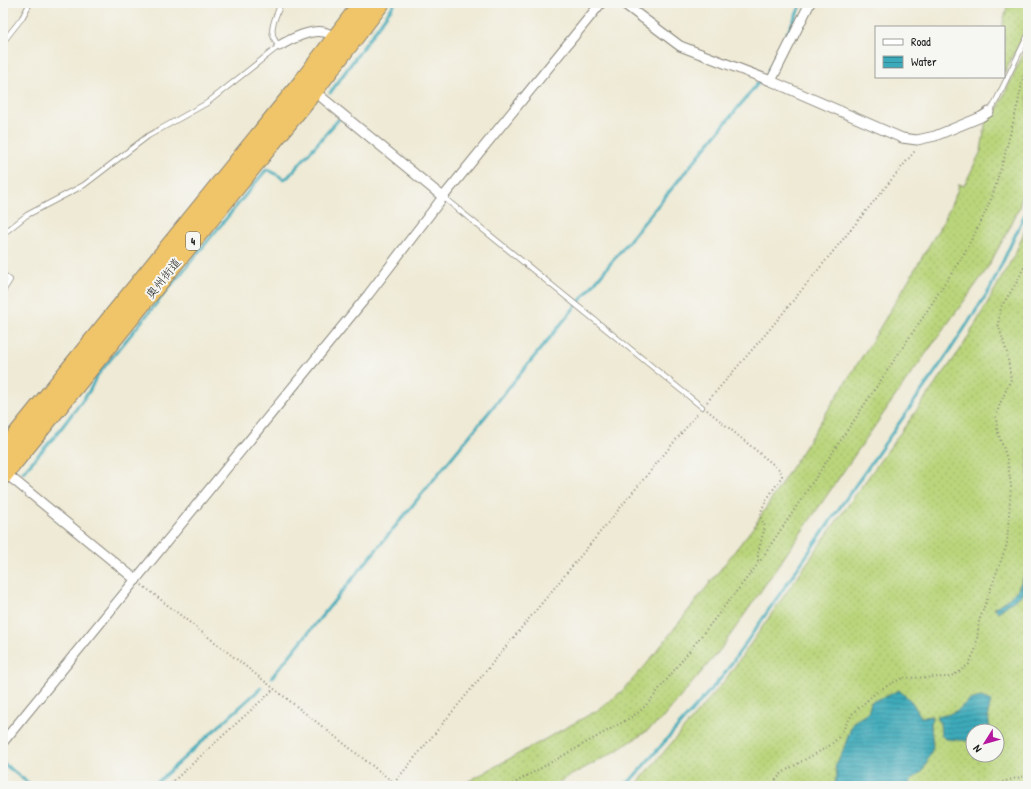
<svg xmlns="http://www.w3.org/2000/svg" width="1031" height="789" viewBox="0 0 1031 789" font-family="'Patrick Hand','Klee One',sans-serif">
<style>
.grass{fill:url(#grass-dots);stroke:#6b784c;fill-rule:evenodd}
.water{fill:url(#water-rules);stroke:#2c636b}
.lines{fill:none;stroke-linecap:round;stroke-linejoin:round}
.stream{stroke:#3caaba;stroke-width:3}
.lane-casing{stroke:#868378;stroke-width:6}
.street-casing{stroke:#868378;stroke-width:11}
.highway-casing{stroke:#868378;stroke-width:19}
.path{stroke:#868378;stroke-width:2;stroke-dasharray:1 3;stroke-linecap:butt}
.lane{stroke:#fff;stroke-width:4.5}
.street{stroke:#fff;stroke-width:9}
.highway{stroke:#f0c469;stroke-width:17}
.labels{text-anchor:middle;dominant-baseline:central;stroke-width:4;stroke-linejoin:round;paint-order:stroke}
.shield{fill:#f6f6f2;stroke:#5d5d5c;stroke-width:1}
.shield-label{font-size:11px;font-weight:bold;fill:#1c1c1c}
.street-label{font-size:12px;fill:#1c1c1c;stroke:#f6f6f2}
</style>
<defs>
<pattern id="grass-dots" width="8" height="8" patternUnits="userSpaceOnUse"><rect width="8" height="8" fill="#bad57b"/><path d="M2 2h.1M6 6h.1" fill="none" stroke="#9fb66a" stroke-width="1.8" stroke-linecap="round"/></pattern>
<pattern id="water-rules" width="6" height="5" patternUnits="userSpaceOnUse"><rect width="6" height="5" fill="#3caaba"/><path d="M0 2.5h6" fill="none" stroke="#328a96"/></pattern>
</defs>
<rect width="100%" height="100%" fill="#f6f6f2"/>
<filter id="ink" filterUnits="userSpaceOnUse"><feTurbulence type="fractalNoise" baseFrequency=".025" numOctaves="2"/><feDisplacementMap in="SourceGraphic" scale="8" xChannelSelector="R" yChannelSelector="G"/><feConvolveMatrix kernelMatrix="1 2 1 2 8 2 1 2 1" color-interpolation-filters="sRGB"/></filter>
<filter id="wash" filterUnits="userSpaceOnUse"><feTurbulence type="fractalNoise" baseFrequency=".012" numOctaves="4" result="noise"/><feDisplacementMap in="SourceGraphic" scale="16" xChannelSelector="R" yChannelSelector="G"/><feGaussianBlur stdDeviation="0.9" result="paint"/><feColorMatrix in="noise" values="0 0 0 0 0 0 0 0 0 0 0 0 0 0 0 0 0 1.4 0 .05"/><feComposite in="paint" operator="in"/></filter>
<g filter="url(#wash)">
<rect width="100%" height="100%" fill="#efead5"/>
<path class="grass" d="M 1008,3 L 1028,3 L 1028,21 L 1025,33 L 1004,73 L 1004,27 L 1002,27 Z
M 1028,44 L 1028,165 L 1019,208 L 1008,231 L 985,272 L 901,388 L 720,650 L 661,720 L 644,733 L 616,751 L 551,786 L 460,786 L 598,710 L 621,692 L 646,665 L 755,525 L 872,341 L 924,254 L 943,222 L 957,192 L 959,184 L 964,186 L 981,151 L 986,120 L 997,110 Z
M 1028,223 L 1028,786 L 635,786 L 726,679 L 828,533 L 963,346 L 1015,254 ZM 973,731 L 997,731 L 997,755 L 973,755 Z"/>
<path class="water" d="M 1028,570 L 1028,586 L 1023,594 L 998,612 L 994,608 L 1008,599 L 1018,589 L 1026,571 Z
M 899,690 L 912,702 L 921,717 L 932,716 L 931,726 L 933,747 L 932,750 L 923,771 L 912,779 L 909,786 L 834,786 L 837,775 L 835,766 L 842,753 L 853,722 L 868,713 L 871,702 L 889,695 Z
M 981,697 L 991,701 L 988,714 L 990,731 L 973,731 L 973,743 L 970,741 L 945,739 L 941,735 L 940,724 L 937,716 L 947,715 L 958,710 L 969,700 Z"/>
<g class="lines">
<path class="stream" d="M 768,72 L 802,3
M 330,93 L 395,3
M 23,472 L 56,435 L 90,390 L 96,377 L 266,170 L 269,170 L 284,179 L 288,177 L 339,119
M 272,677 L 759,82
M 3,763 L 32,786
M 153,786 L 261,688
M 622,786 L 630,781 L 722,677 L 836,513 L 949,352 L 990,289 L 1028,208"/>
</g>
</g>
<g filter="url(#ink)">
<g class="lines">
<defs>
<path id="lane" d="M 3,42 L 22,18 L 30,3
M 989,112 L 994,105 L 1028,35
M 443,197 L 702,407
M 3,234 L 27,215 L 84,185 L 148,136 L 207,103 L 279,46 C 266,31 275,20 281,3
M 3,274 L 10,280 L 3,291"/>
<path id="street" d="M 623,3 L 680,46 L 771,81 L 902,138 L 917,140 L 935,136 L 981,117 L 989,112
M 279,46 C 291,39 310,29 324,32 C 328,33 332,36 336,37
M 771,81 L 810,3
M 314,91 L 443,197
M 3,471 L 136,580
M 3,742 L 368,295 L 443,197 L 601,3"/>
<path id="highway" d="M 3,451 L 302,82 L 362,3
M 3,476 L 314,91 L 381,3"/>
</defs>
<use href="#lane" class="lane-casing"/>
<use href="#street" class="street-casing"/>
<use href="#highway" class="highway-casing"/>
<path class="path" d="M 707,402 L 770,329 L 914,152 L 915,149
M 707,410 L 780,470 L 782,476 C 777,485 762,504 761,513 C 760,518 763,522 765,526 L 758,553 L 758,562
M 142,585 L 398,786
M 394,783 L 698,413
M 168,786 L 274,689
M 509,786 L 630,718 L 639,712 L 649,702 L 758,564 L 925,314 L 962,257 L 981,222 L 992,197 L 1004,158 L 1018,103 L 1028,55
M 770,786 L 783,772 L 829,746 L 838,738 L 853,713 L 879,690 L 902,678 L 949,677 L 959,672 L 969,664 L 976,648 L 979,621 L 1007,544 L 1011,486 L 1007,458 L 997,430 L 996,416 L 1000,404 L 1011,379 L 1007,353 L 998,324 L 1001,307 L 1017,282 L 1028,259
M 987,786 L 1028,775"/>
<use href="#lane" class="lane"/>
<use href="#street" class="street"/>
<use href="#highway" class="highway"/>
</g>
</g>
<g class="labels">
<rect class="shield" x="186" y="232" width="14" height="18" rx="3"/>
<g class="shield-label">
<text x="193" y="241">4</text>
</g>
<g class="street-label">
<text transform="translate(163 278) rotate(-51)">奥州街道</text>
</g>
</g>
<rect width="1031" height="789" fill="none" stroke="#f6f6f2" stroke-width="16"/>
<rect x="875" y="26" width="130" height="52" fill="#f6f6f2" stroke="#9f9f9c"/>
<rect x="883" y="39" width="20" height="6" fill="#ffffff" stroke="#9f9f9c"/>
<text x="911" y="46" font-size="12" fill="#1c1c1c">Road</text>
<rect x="883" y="56" width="20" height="12" fill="url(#water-rules)" stroke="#9f9f9c"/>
<text x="911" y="66" font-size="12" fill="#1c1c1c">Water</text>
<g transform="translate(985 743) rotate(233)"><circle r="19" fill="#f6f6f2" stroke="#9f9f9c"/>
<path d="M0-3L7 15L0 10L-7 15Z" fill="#b5179e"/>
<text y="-6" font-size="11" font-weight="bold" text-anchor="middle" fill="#1c1c1c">N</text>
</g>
</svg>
